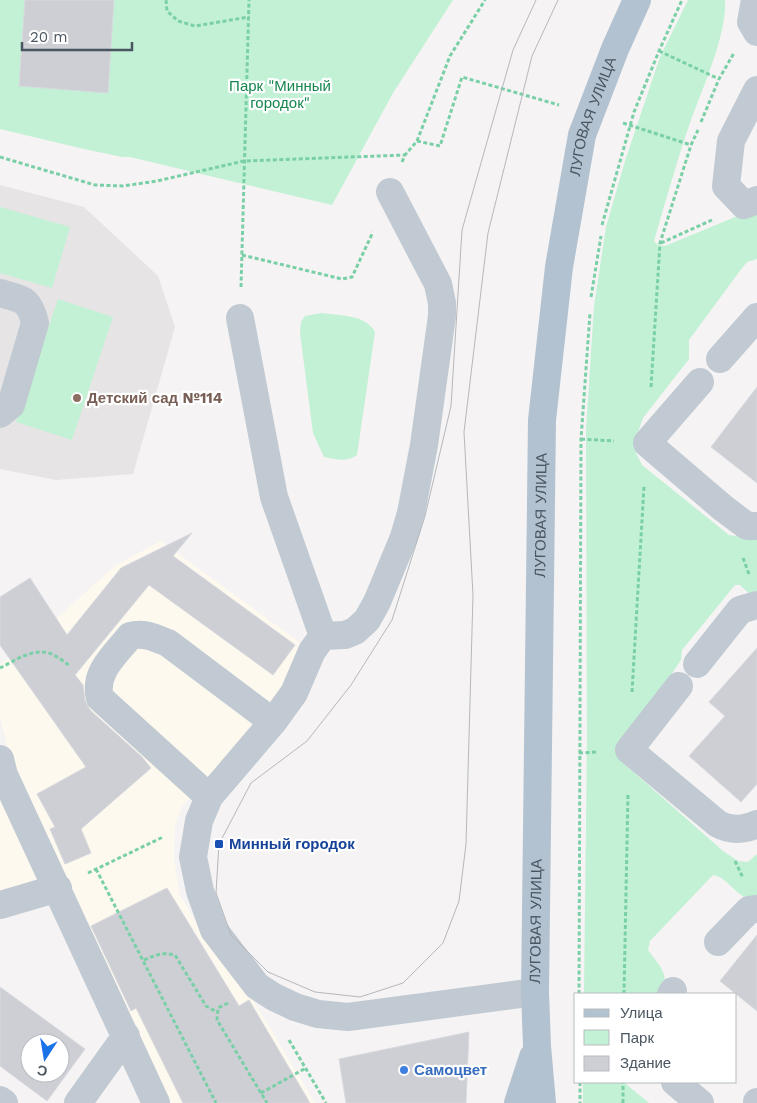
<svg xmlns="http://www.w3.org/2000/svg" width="757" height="1103" viewBox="0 0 757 1103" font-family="'Work Sans',sans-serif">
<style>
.commercial{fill:#fdf9ef}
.education{fill:#e6e4e5}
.green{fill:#c3f1d5}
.building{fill:#cdcfd5;stroke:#d7d9de;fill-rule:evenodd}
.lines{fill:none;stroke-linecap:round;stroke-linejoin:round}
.path{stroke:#7ad0a6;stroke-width:3;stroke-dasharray:4 2.5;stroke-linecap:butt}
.minor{stroke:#c1cad2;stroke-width:28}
.major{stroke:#b3c2d1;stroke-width:28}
.tram{stroke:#b5b8bd;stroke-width:1}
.education-dot{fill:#8d6e63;stroke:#fff;stroke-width:2}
.transit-dot{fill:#1a4fb4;stroke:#fff;stroke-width:2}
.shop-dot{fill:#3f7fe0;stroke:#fff;stroke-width:2}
.labels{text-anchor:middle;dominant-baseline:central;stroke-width:4.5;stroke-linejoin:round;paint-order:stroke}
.park-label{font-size:15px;fill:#17864f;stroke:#fff}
.street-label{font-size:15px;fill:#4a5661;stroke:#fff}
.education-label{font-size:15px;font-weight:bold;fill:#785e54;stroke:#fff;text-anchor:start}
.transit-label{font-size:15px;font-weight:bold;fill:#164399;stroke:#fff;text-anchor:start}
.shop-label{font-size:15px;font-weight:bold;fill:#366cbe;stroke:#fff;text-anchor:start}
</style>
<rect width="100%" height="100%" fill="#f5f3f3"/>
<path class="commercial" d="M 161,541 L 303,645 L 291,676 L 261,725 L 209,777 L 181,808 L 175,827 L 174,859 L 180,895 L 206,939 L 249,993 L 315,1103 L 163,1103 L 60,884 L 0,902 L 0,792 L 17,783 L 0,718 L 0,664 L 20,651 L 116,565 Z"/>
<path class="education" d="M 0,185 L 84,207 L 158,276 L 175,327 L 133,474 L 56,480 L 0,469 Z"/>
<path class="green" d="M 0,0 L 453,0 L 393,93 L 332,205 L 130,157 L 122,157 L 84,149 L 0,129 Z
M 688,0 L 725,0 C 727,34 703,87 691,120 C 677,160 666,200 654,241 L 658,245 L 665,246 L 757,208 L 757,259 L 747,262 L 739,272 L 689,340 L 689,359 L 643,418 L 636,438 L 636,453 L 642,465 L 729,535 L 749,538 L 757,535 L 757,601 L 740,585 L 735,585 L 682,650 L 681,660 L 629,737 L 622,762 L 723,851 L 738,861 L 748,862 L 757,854 L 757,900 C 736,900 729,877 713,875 L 650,941 L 648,950 C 659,965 672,976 660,994 L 584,994 L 587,740 L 586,430 L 594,306 L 606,227 L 625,161 L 660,57 Z
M 0,207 L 70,227 L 52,288 L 0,273 Z
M 58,299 L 113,317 L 72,440 L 16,422 Z
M 322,313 C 340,316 365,314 375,332 L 357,455 C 346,463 336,459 324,457 L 313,433 L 300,333 L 301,322 L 305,316 Z
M 583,1082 L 625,1082 L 627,1085 L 649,1103 L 583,1103 Z"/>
<path class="building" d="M 25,0 L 114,0 L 108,93 L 19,86 Z
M 757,387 L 757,483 L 711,447 Z
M 192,533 L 173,556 L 295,645 L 273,675 L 149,585 L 75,675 L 83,685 L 85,700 L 90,710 L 142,757 L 151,768 L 81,829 L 91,853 L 65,864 L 50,829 L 55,827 L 37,794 L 86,767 L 0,645 L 0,597 L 30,578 L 67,635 L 121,568 Z
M 757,648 L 757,784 L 741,802 L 689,756 L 725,716 L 709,702 Z
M 167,888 L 239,1006 L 249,1000 L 310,1103 L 183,1103 L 136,1008 L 131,1011 L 91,926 Z
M 757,935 L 757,1011 L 720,981 Z
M 0,987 L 85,1049 L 47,1101 L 0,1066 ZM 30,1043 L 60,1043 L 60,1073 L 30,1073 Z
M 469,1032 L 466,1103 L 346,1103 L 339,1059 Z"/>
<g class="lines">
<path class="path" d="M 166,0 L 167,11 L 178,21 L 195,26 L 249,17
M 659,51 L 719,79
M 701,122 L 719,79 L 734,53
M 623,123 L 691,145
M 417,141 L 450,56 L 485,0
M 0,157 L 95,185 L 123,186 L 157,181 L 244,161 L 405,155
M 402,162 L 405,155 L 417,141 L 440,146 L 462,77 L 559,105
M 602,225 L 634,112 L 659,51 L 682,0
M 661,243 L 712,220
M 242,255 L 342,279 L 352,277 L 373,232
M 241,287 L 249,0
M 591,297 L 601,236
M 651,387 L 660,243 L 691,145 L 698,130
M 581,439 L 614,441
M 743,558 L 749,574
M 0,668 C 14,661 33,648 49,653 C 56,655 64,662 70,666
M 632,692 L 644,486
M 579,753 L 598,752
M 735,861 L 743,878
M 96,869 L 216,1103
M 88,873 L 163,837
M 144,960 C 155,955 163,952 175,955 L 206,1006 L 217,1012
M 579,994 L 581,439 L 590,313
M 624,994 L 628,793
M 228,1003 L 218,1008 L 217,1020 L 267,1103
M 289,1040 L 326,1103
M 580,1082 L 580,1103
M 261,1093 L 306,1068
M 623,1103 L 623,1082"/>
<path class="minor" d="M 755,0 L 751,22 L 757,32
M 757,90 L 731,141 L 726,186 L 744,205 L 757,200
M 0,293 C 23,300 29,298 35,323 L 11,405 L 0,414
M 240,318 L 274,497 L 323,636 L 312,651 L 294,693 L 273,722 L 209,797 L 199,821 L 193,857 L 200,891 L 214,930 L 257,986 L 274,997 L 295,1007 L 318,1014 L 348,1017 L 535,992
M 720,359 L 757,317
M 700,382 L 647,443 L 723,508 L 747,526 L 757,526
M 323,636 L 345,635 L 355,631 L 367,620 L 377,602 L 404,537 L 411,513 L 424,445 L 442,316 L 442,303 L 438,284 L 390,192
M 697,664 L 740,610 L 757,605
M 679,686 L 629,750 L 718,824 C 731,831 744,830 757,824
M 0,759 L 4,775 L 156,1103
M 209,797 L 100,698 C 93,672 116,654 130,636 C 144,632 155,638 168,643 L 273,722
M 0,905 L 58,888
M 718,942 L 749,910 L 757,909
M 671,994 L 673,991
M 675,1082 L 700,1103
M 0,1100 L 4,1103
M 78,1103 L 126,1036
M 757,1103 L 757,1102"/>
<g class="major">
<path d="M 518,1103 L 533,1057"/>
<path id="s1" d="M 542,1103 L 537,1046 L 535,992 L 542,420 L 559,267 L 582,135 L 615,49 L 637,0"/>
</g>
<path class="tram" d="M 536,0 L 513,50 L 462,230 L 451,406 L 425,516 L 392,620 L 351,685 L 307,741 L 251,783 L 219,844 L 216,893 L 231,935 L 268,972 L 315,992 L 360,997 L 403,983 L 443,943 L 459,901 L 466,844 L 473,595 L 464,432 L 488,233 L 532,56 L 558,0"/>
</g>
<circle class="education-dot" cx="77" cy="398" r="5"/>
<rect class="transit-dot" x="214" y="839" width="10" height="10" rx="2.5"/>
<circle class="shop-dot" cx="404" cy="1070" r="5"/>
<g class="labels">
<g class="park-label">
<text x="280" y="86">Парк "Минный<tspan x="280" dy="17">городок"</tspan></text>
</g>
<g class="street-label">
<text stroke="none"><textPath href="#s1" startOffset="992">ЛУГОВАЯ УЛИЦА</textPath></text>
<text stroke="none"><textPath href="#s1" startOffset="588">ЛУГОВАЯ УЛИЦА</textPath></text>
<text stroke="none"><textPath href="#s1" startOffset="182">ЛУГОВАЯ УЛИЦА</textPath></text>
</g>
<g class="education-label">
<text x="87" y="398">Детский сад №114</text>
</g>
<g class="transit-label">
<text x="229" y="844">Минный городок</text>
</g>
<g class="shop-label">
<text x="414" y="1070">Самоцвет</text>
</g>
</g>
<rect x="574" y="993" width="162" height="90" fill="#ffffff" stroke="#b7bbc0"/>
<rect x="584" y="1009" width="25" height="8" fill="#b3c2d1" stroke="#b7bbc0"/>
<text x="620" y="1018" font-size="15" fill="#4a5661">Улица</text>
<rect x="584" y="1030" width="25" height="15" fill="#c3f1d5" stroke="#b7bbc0"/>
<text x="620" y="1043" font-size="15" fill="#4a5661">Парк</text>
<rect x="584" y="1056" width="25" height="15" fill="#cdcfd5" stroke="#b7bbc0"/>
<text x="620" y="1068" font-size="15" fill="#4a5661">Здание</text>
<g transform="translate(45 1058) rotate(192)"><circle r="24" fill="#ffffff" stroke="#b7bbc0"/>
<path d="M0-4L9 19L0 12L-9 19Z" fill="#1a73e8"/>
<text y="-8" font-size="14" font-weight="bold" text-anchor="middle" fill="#4a5661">С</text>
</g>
<path d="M22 42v8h110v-8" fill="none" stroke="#4a5661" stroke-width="2.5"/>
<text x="30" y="42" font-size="15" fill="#4a5661" stroke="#ffffff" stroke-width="4" paint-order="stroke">20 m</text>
</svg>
